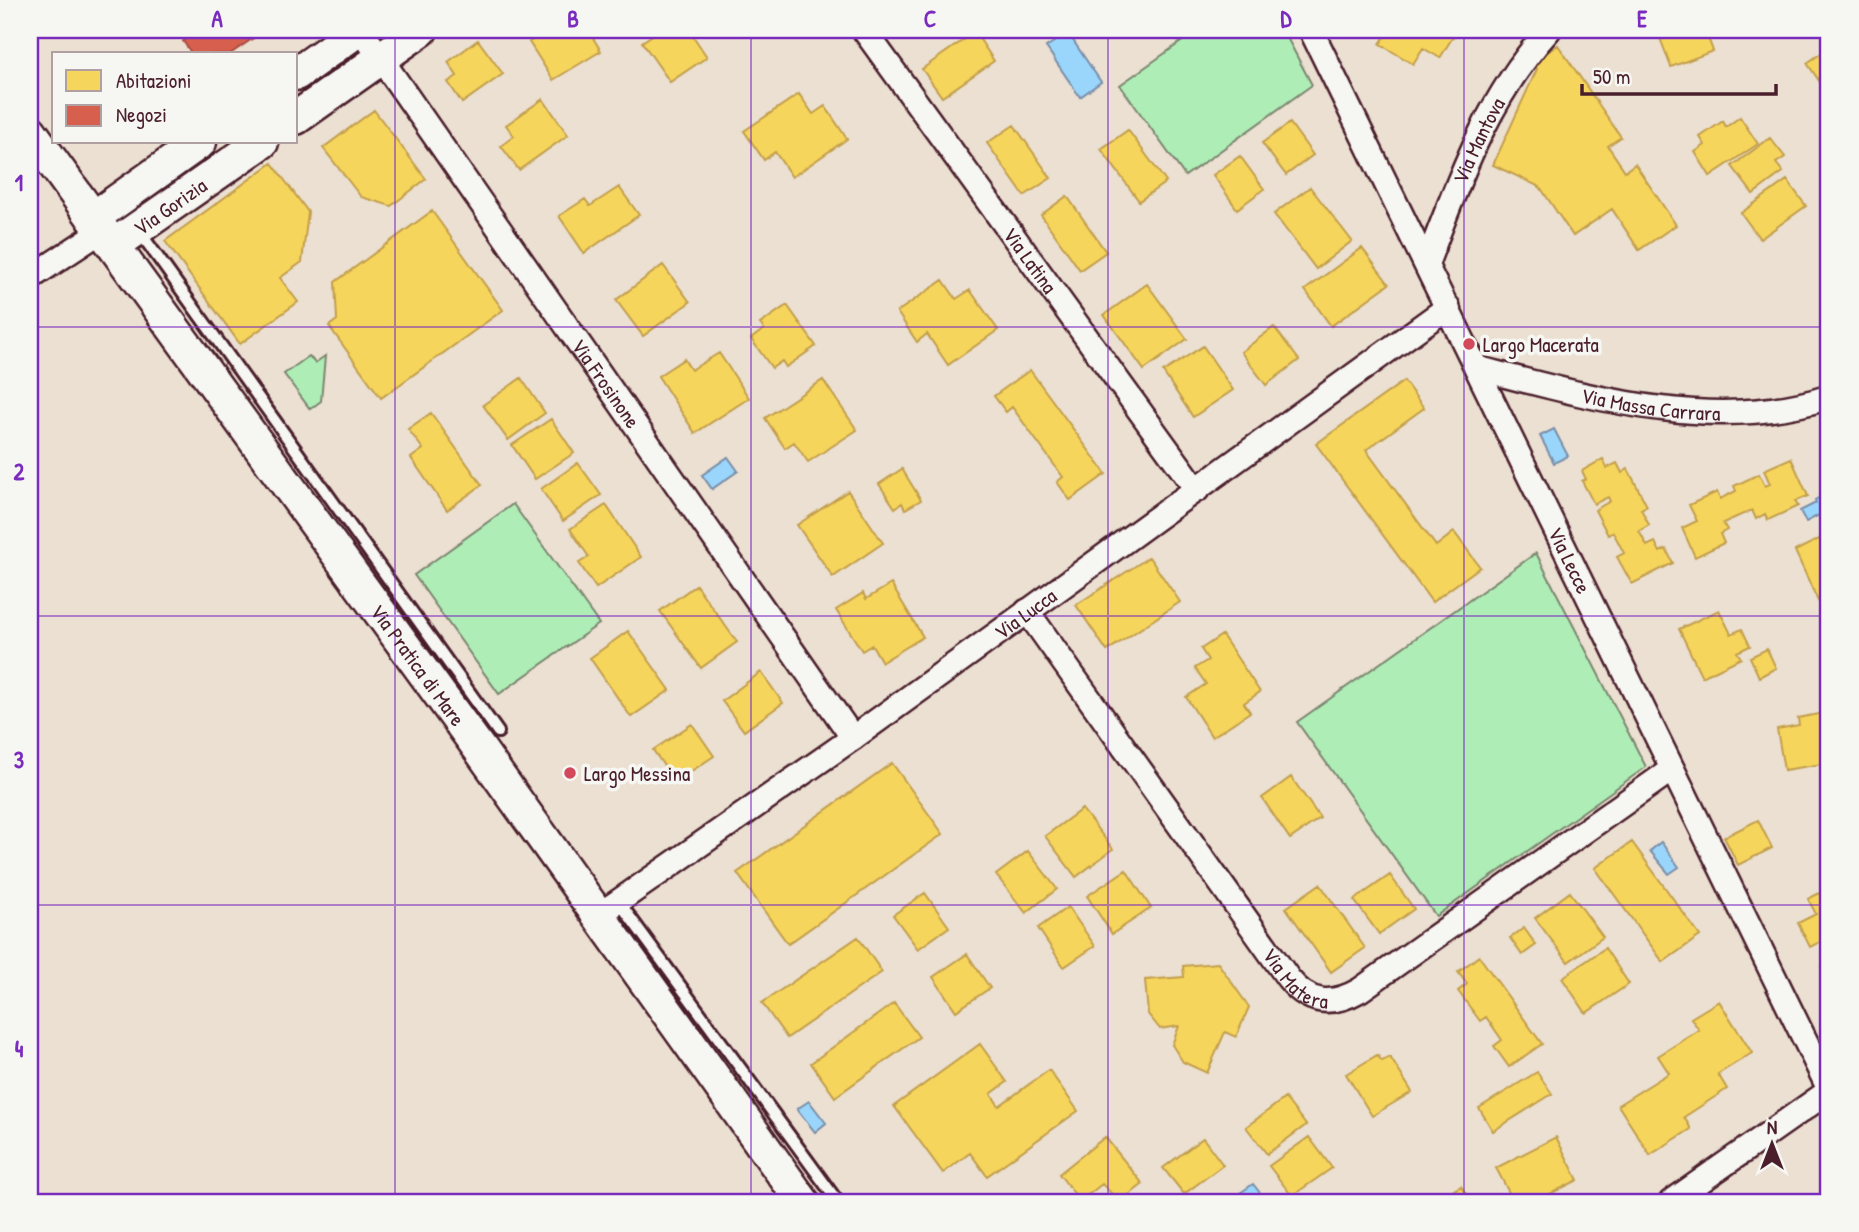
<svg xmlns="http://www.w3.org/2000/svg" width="1859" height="1232" viewBox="0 0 1859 1232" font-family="'Patrick Hand',sans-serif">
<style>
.green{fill:#aeeeb6;stroke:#7c8670;stroke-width:2}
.water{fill:#9ad6fb;stroke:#7a8da8;stroke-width:2}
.homes{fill:#f6d55c;stroke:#c29e4d;stroke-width:2}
.shops{fill:#d6604d;stroke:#ac4c43;stroke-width:2}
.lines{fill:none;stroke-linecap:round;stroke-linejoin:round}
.lane-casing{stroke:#4a1f2b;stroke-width:16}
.street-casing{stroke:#4a1f2b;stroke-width:28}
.secondary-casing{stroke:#4a1f2b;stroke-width:37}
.lane{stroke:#f6f6f2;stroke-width:10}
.street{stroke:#f6f6f2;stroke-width:23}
.secondary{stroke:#f6f6f2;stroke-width:32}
.grid{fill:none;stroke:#7b2cbf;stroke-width:2;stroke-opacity:0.55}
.poi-dot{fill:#d1495b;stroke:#f6f6f2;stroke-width:2.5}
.labels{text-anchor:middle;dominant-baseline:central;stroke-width:7;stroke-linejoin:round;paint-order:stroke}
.street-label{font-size:21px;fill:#4a1f2b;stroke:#f6f6f2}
.poi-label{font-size:21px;fill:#4a1f2b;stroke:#f6f6f2;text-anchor:start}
.neatline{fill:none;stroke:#7b2cbf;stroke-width:2.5}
.grid-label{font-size:23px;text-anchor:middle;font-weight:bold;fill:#7b2cbf}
</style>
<rect width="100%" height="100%" fill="#ebe0d1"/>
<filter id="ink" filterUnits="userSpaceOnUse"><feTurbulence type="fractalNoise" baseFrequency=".0143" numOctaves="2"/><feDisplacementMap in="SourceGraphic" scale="14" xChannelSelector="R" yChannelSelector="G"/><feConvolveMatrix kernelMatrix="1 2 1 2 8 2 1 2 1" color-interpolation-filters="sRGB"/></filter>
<g filter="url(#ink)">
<path class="green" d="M 1198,30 L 1283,30 L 1312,85 L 1185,176 L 1120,85 Z
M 309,356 L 315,363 L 325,356 L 321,401 L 310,409 L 284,374 Z
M 513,504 L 599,624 L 499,694 L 414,575 Z
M 1536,553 L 1646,767 L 1436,916 L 1297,722 Z"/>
<path class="water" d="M 1068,33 L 1101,82 L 1080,97 L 1046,47 Z
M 1554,429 L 1568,456 L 1554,463 L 1540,436 Z
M 728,457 L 738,471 L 712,489 L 702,475 Z
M 1824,495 L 1829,510 L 1806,522 L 1800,511 L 1816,503 L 1815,500 Z
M 1661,842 L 1679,867 L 1669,874 L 1650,851 Z
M 809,1101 L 826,1123 L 815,1132 L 797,1109 Z
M 1253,1184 L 1264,1198 L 1258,1202 L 1227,1202 Z"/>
<path class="homes" d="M 549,30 L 588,30 L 601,51 L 553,80 L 529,42 Z
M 660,30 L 675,30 L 682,35 L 689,30 L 707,57 L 670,82 L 642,42 Z
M 1389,30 L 1457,30 L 1440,58 L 1423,48 L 1413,64 L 1380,44 Z
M 1657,30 L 1705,30 L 1713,51 L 1671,67 Z
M 975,32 L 994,61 L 942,97 L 922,69 Z
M 478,40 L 503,74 L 462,103 L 448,82 L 457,76 L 448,62 Z
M 1558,45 L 1621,137 L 1608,146 L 1625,171 L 1635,164 L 1676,225 L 1639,250 L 1612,209 L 1573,236 L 1540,187 L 1493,165 L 1537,69 L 1533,62 Z
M 1829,48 L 1829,80 L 1822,85 L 1807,63 Z
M 799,94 L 813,114 L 825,106 L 847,139 L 792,177 L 775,152 L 764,160 L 744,131 Z
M 543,99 L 568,135 L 519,170 L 501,146 L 514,136 L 506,125 Z
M 374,110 L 426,179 L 391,206 L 361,197 L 323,148 Z
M 1740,117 L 1758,144 L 1710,176 L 1695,152 L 1705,145 L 1700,137 L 1723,121 L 1726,127 Z
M 1290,123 L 1313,155 L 1286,175 L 1262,143 Z
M 1014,125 L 1051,178 L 1024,196 L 987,143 Z
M 1128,130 L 1166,182 L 1139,201 L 1101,149 Z
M 1770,138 L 1785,157 L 1776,163 L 1783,172 L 1753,194 L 1732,166 Z
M 1240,156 L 1264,189 L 1237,209 L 1213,175 Z
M 272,163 L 308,212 L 302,262 L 280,278 L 298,302 L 240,344 L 165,241 Z
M 1787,180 L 1806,206 L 1760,239 L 1741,213 Z
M 619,187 L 639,215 L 584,253 L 559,216 L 585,199 L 590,206 Z
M 1310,187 L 1352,241 L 1316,269 L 1274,214 Z
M 1067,196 L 1106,252 L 1080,270 L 1041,215 Z
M 432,211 L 503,310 L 381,398 L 329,326 L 337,320 L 335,282 Z
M 1362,248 L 1389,284 L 1331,326 L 1305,290 Z
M 663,265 L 690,302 L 643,336 L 616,300 Z
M 943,280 L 956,299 L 970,290 L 998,330 L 948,365 L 927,334 L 917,342 L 897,312 Z
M 1147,284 L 1187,339 L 1144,370 L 1104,315 Z
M 787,305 L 816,346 L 786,367 L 782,361 L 772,368 L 751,339 L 764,329 L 760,324 Z
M 1829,315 L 1829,329 L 1823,320 Z
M 1274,327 L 1299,360 L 1266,385 L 1241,352 Z
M 1203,346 L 1233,390 L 1193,417 L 1163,372 Z
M 719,353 L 749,398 L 695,433 L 658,376 L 684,359 L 691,370 Z
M 1030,370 L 1106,474 L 1070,500 L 1057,482 L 1063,477 L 1012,407 L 1006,412 L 994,396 Z
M 521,378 L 545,413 L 508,440 L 483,405 Z
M 823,380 L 857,430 L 808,462 L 794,442 L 785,448 L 765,418 Z
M 1404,381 L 1424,408 L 1366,450 L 1436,546 L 1454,532 L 1480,567 L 1432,602 L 1316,444 Z
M 431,413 L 482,485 L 447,510 L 411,458 L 423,449 L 408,429 Z
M 551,419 L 574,453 L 535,479 L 512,445 Z
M 1791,458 L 1808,496 L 1795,501 L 1798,506 L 1768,520 L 1765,514 L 1756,519 L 1752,510 L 1723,523 L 1727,530 L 1720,534 L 1724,543 L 1695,557 L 1682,528 L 1697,521 L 1689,505 L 1717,492 L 1720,499 L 1736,491 L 1734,486 L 1759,474 L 1765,486 L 1770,484 L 1764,470 Z
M 1603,459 L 1607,468 L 1617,463 L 1622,473 L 1628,469 L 1647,506 L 1641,509 L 1649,525 L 1639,531 L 1647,546 L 1655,542 L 1660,552 L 1666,549 L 1673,563 L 1632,584 L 1617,557 L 1624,553 L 1613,532 L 1608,535 L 1595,510 L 1610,501 L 1608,497 L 1594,504 L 1582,481 L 1586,479 L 1582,471 Z
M 578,463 L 601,495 L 563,521 L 541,489 Z
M 902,469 L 921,500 L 905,509 L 902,503 L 895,508 L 879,484 Z
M 848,491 L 883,543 L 833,577 L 797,525 Z
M 606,505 L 641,557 L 596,588 L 579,563 L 589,557 L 570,529 Z
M 1829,534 L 1829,595 L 1818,601 L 1795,551 Z
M 1149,557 L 1180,602 L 1107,651 L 1076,605 Z
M 891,584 L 923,637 L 882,662 L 872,645 L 862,651 L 836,610 L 863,593 L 866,599 Z
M 696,585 L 737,642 L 701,668 L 660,611 Z
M 1719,610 L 1731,634 L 1742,629 L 1750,646 L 1737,652 L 1741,658 L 1702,677 L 1679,629 Z
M 628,631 L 670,690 L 631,717 L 590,658 Z
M 1222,635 L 1260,692 L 1244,703 L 1250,712 L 1212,737 L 1186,697 L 1206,684 L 1195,668 L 1208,660 L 1201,649 Z
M 1767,649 L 1776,668 L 1759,677 L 1750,657 Z
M 761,672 L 783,703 L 744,731 L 722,701 Z
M 1828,712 L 1829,763 L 1784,770 L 1777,729 L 1799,725 L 1798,718 Z
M 692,724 L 714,756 L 675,782 L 653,750 Z
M 892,763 L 943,834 L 788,944 L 737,873 Z
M 1291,777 L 1320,818 L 1290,839 L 1262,798 Z
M 1082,809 L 1113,849 L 1076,877 L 1045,836 Z
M 1758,820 L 1772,848 L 1738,865 L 1724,837 Z
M 1632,842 L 1700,936 L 1663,962 L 1595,868 Z
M 1028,851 L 1057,889 L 1026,913 L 996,875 Z
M 1126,870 L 1151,908 L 1112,934 L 1087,896 Z
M 1390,875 L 1414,909 L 1379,934 L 1354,900 Z
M 1320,884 L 1365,948 L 1331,972 L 1286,908 Z
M 1829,888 L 1829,945 L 1826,939 L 1810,947 L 1798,923 L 1816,914 L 1808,899 Z
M 1570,892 L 1603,937 L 1568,962 L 1535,918 Z
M 925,893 L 949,927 L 918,949 L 893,915 Z
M 1068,907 L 1095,946 L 1064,967 L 1038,928 Z
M 1524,928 L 1536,945 L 1522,955 L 1510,938 Z
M 858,937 L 882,972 L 787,1038 L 762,1003 Z
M 1605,948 L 1629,984 L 1586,1013 L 1562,978 Z
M 967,954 L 990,988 L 956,1011 L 933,977 Z
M 1479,956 L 1542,1044 L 1509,1067 L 1494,1046 L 1502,1040 L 1486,1017 L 1480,1021 L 1458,991 L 1467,984 L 1458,972 Z
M 1218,963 L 1249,1007 L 1236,1037 L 1225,1032 L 1207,1073 L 1183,1062 L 1172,1045 L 1179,1026 L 1160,1029 L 1148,1014 L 1145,980 L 1184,977 L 1183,966 Z
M 1829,963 L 1829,981 L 1822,966 Z
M 1719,1001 L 1752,1053 L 1718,1074 L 1727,1089 L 1684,1117 L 1691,1129 L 1650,1155 L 1618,1105 L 1669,1073 L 1658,1056 L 1699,1030 L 1691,1018 Z
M 894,1003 L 919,1037 L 835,1097 L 811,1063 Z
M 980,1044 L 1007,1082 L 991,1094 L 999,1106 L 1049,1070 L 1078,1111 L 987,1176 L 970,1153 L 943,1173 L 894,1106 Z
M 1377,1055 L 1382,1061 L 1390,1057 L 1412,1092 L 1372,1116 L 1346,1074 Z
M 1537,1072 L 1552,1094 L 1493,1131 L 1479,1108 Z
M 1285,1098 L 1306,1125 L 1267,1154 L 1246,1127 Z
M 1105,1137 L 1143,1184 L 1120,1202 L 1102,1184 L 1080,1201 L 1059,1174 Z
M 1309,1137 L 1332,1168 L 1292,1196 L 1269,1166 Z
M 1556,1137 L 1578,1180 L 1534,1202 L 1514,1202 L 1496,1168 Z
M 1203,1138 L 1223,1165 L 1184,1194 L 1163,1168 Z
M 1461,1186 L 1471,1202 L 1431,1202 Z"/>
<path class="shops" d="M 200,30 L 265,30 L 230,54 L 192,54 L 183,41 Z"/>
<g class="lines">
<defs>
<path id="lane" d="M 139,231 L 498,732
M 619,902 L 838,1202"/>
<g id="street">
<path id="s1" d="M 361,30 L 853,738"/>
<path id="s2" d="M 864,30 L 1197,490"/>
<path id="s3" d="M 1311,30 L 1829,1089"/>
<path id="s4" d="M 1427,263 C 1459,179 1488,97 1549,30"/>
<path d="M 30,278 L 103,230"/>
<path id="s5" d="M 1477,368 C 1589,397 1714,434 1829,397"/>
<path id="s6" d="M 1027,611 L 1288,978 C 1309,1005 1332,1006 1360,990 L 1671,770"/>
<path id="s7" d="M 599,915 L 853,738 L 1448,307"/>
<path d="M 1671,1202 L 1829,1091"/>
</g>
<g id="secondary">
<path d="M 296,74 L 358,30"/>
<path d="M 296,118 L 421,30"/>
<path id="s8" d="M 30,131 L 478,747 L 803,1202"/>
<path d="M 93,218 L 200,142"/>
<path id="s9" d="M 114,245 L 262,142"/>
</g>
</defs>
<use href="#lane" class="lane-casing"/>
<use href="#street" class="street-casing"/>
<use href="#secondary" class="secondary-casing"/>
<use href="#lane" class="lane"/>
<use href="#street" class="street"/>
<use href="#secondary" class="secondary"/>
</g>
</g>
<path class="grid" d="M 395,30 L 395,1202M 751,30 L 751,1202M 1108,30 L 1108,1202M 1464,30 L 1464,1202M 30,327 L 1829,327M 30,616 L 1829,616M 30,905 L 1829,905"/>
<g class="poi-dot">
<circle cx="1469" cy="344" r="7"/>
<circle cx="570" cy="773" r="7"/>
</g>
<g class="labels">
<g class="street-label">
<text stroke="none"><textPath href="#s4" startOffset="133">Via Mantova</textPath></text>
<text stroke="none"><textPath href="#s9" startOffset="68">Via Gorizia</textPath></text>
<text stroke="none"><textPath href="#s2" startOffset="284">Via Latina</textPath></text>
<text stroke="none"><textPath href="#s1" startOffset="430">Via Frosinone</textPath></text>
<text stroke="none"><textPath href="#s5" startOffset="178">Via Massa Carrara</textPath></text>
<text stroke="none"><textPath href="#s3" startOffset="590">Via Lecce</textPath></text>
<text stroke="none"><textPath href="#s7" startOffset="522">Via Lucca</textPath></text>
<text stroke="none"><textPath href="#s8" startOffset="660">Via Pratica di Mare</textPath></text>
<text stroke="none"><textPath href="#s6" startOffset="457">Via Matera</textPath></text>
</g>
<g class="poi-label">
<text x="1483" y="344">Largo Macerata</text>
<text x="584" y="773">Largo Messina</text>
</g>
</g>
<rect width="1859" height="1232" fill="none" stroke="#f6f6f2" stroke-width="77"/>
<rect x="52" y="52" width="245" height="91" fill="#f6f6f2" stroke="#b1a0a2" stroke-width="2"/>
<rect x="66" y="70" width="35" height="21" fill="#f6d55c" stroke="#b1a0a2" stroke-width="2"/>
<text x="116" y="88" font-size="21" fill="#4a1f2b">Abitazioni</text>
<rect x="66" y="105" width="35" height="21" fill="#d6604d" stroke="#b1a0a2" stroke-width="2"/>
<text x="116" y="122" font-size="21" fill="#4a1f2b">Negozi</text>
<g transform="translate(1772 1144)" stroke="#f6f6f2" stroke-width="5" paint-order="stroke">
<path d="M0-5L12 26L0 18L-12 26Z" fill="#4a1f2b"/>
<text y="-10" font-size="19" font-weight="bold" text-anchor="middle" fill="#4a1f2b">N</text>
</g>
<path d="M1582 84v10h194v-10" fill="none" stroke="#4a1f2b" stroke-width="3.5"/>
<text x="1593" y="84" font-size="21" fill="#4a1f2b" stroke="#f6f6f2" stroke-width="5" paint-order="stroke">50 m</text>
<rect x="38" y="38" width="1782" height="1156" class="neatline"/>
<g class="grid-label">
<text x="217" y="27">A</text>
<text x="573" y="27">B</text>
<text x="930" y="27">C</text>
<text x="1286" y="27">D</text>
<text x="1642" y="27">E</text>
<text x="19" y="191">1</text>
<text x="19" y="480">2</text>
<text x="19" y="768">3</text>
<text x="19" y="1057">4</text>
</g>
</svg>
